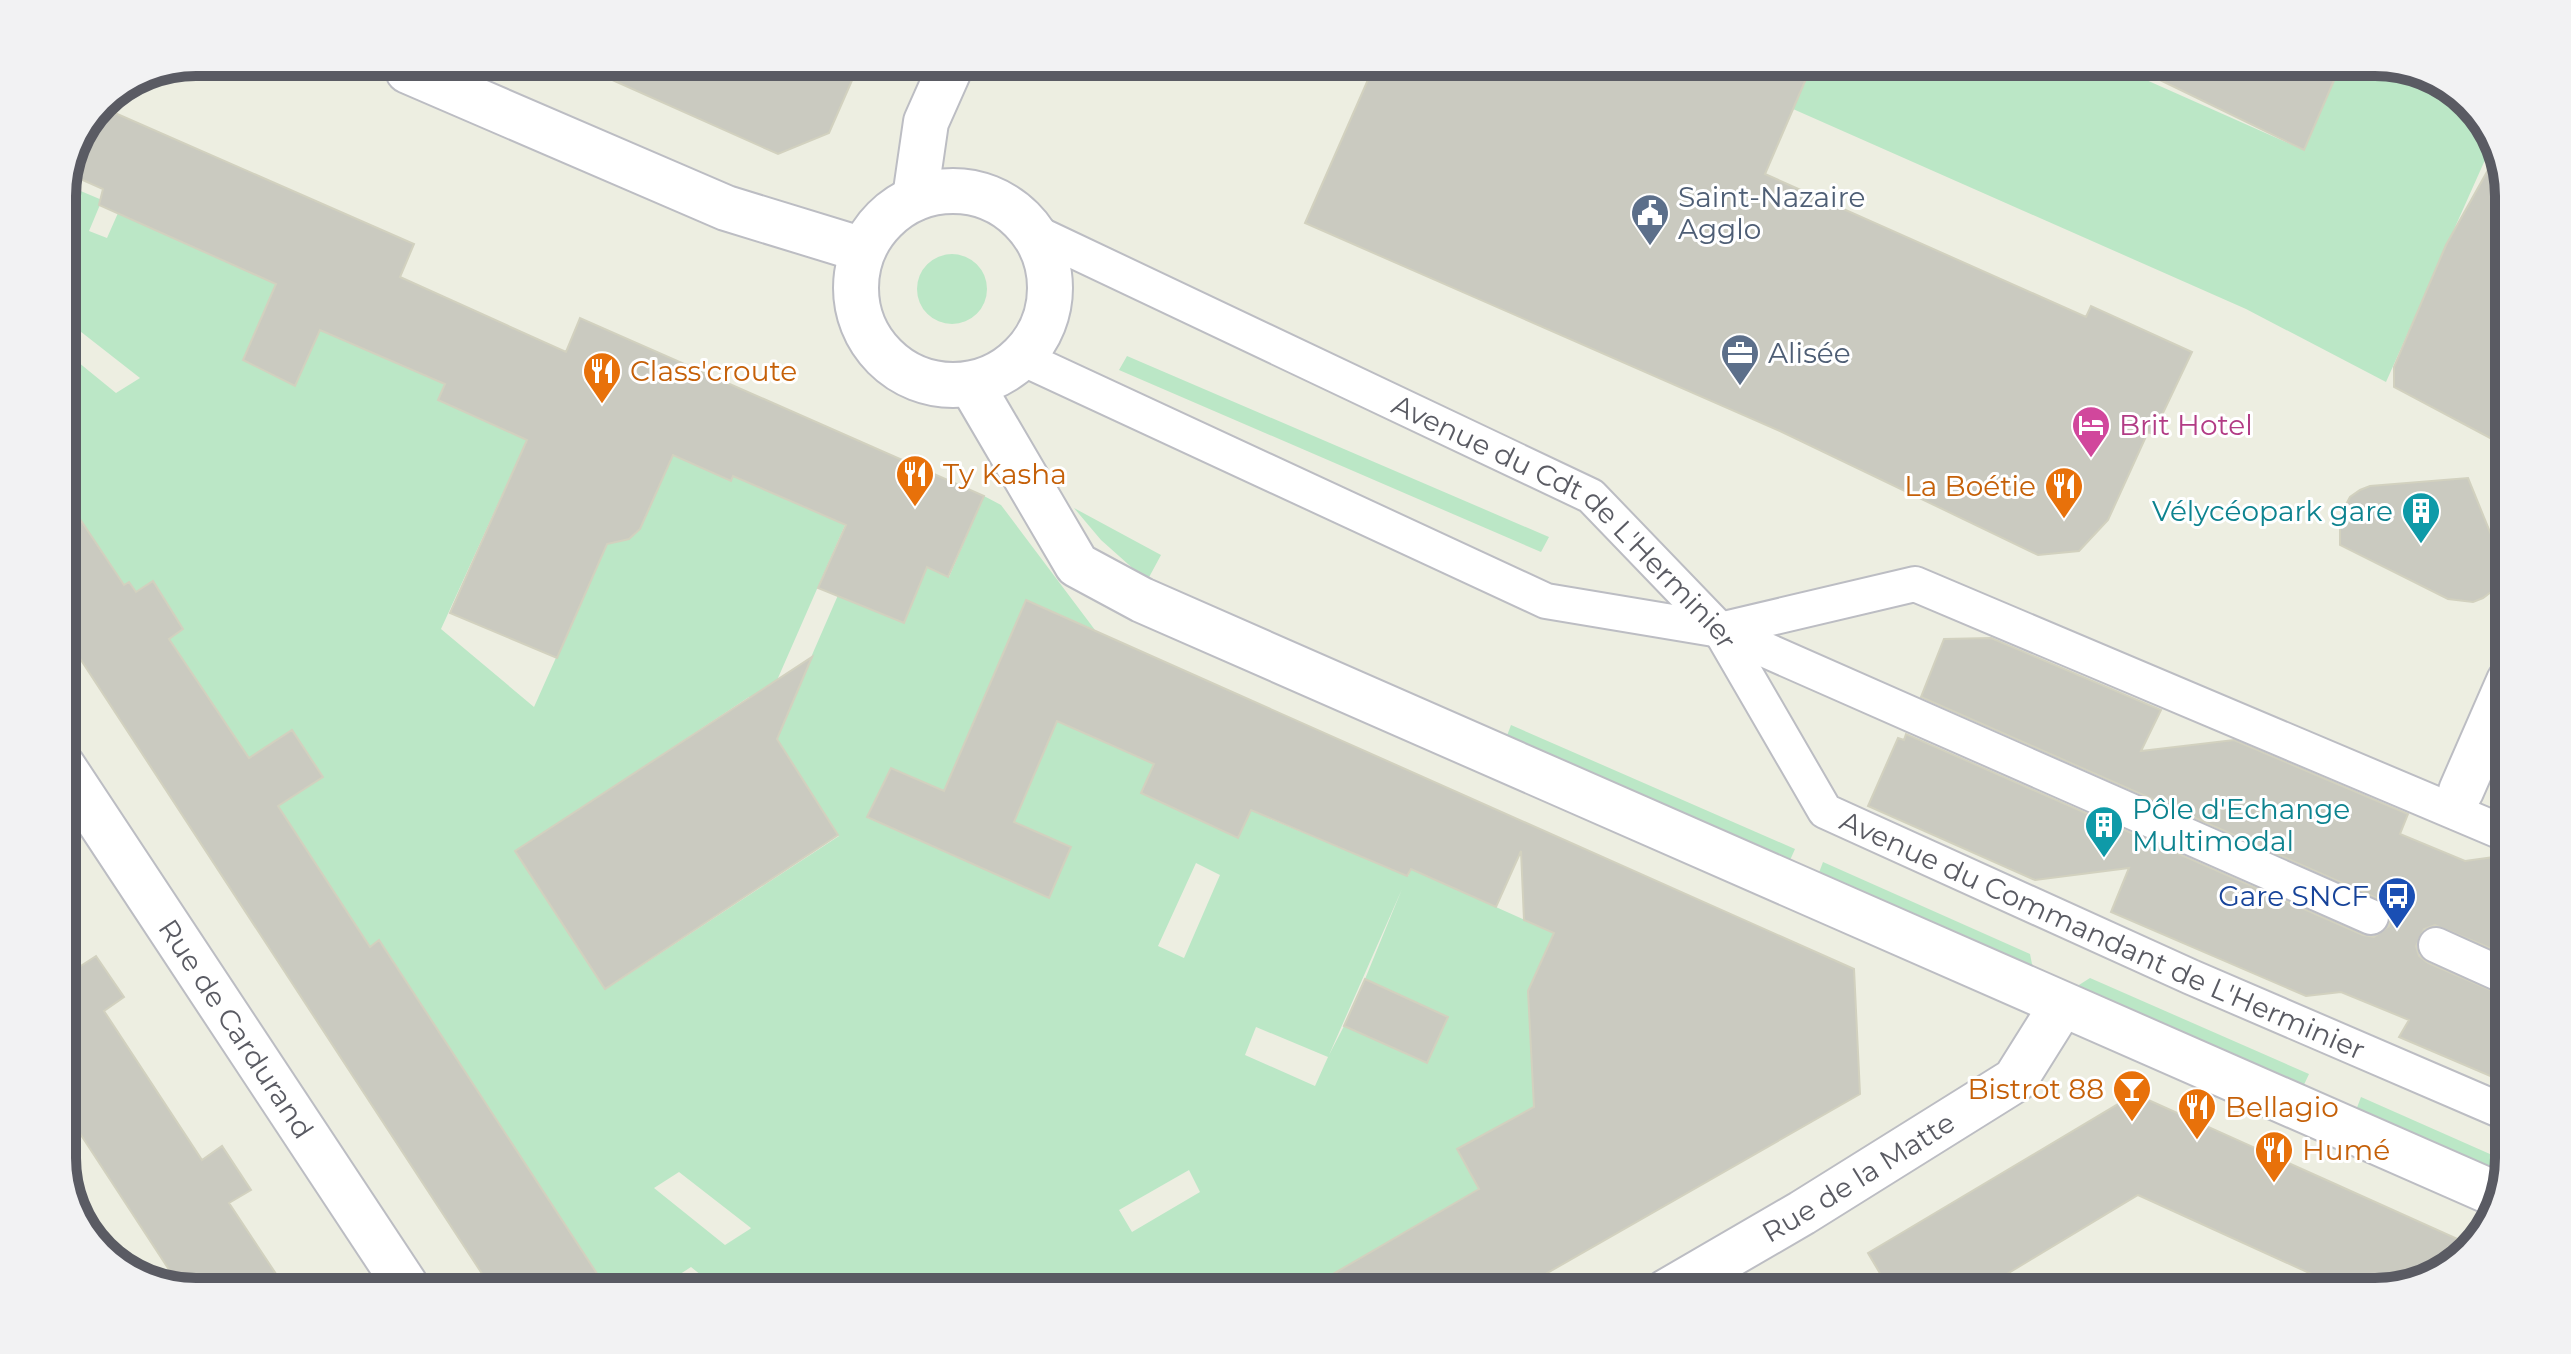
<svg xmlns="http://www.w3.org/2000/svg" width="2571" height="1354" viewBox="0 0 2571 1354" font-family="Montserrat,sans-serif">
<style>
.green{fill:#bbe7c6;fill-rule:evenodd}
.building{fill:#cacac0;stroke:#d2d1bf;stroke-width:2}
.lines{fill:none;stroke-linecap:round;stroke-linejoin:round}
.lane-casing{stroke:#bcbdc3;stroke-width:38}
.street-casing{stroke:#bcbdc3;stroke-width:48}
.lane{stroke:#fff;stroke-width:34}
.street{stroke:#fff;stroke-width:44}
.labels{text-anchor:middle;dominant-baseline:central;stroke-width:6;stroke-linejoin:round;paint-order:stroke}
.service-label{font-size:28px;fill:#4e5e75;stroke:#fff;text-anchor:start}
.food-label{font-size:28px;fill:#c56008;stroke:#fff;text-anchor:start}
.hotel-label{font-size:28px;fill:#b23c85;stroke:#fff;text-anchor:start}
.street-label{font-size:28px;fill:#5a5b63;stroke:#fff}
.culture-label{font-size:28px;fill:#0d838f;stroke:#fff;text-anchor:end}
.transit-label{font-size:28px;fill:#164399;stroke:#fff;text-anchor:end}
.rim{fill:none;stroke:#5a5b63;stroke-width:10}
</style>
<rect width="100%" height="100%" fill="#edeee1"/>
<path class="green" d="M 2342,62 L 2375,62 L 2435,76 L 2487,122 L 2493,142 L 2386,382 L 2246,309 L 1793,109 L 1812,65 L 2108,63 L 2304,150 Z
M 64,184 L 102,200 L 89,231 L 107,238 L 118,213 L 276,284 L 245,361 L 296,384 L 317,336 L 307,288 L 445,384 L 439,399 L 527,440 L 441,629 L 534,707 L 651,445 L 731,481 L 733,476 L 845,525 L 778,678 L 792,701 L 862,540 L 904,622 L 927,567 L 949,577 L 984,496 L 1001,505 L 1095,630 L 1026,600 L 971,730 L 1041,759 L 1057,721 L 1154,764 L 1142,793 L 1175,809 L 1266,707 L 1310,727 L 1268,818 L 1408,876 L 1411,869 L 1554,933 L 1528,991 L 1534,1106 L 1591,1104 L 1653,1213 L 1610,1237 L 1568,1166 L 1527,1189 L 1492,1130 L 1458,1149 L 1480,1189 L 1302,1292 L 1139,1292 L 1128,1278 L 1112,1292 L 722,1292 L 691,1267 L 671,1280 L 678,1292 L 589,1292 L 499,1124 L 380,941 L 370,947 L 271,810 L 323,776 L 292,730 L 249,759 L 129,582 L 124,585 L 62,492 L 62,349 L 116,393 L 140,378 L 62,317 ZM 749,697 L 839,836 L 606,989 L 516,851 ZM 891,768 L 1071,847 L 1049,898 L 868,818 ZM 1196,863 L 1220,875 L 1184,958 L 1158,946 ZM 1402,889 L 1365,979 L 1447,1017 L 1427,1062 L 1344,1026 L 1329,1055 ZM 1256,1027 L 1328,1057 L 1315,1086 L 1245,1055 ZM 1189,1170 L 1200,1192 L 1132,1232 L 1119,1210 ZM 679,1172 L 751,1228 L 750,1229 L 725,1245 L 654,1188 Z
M917 289a35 35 0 1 1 70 0a35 35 0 1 1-70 0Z
M 1127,356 L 1549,537 L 1541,552 L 1119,370 Z
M 1074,508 L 1161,555 L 1147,581 L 1101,540 Z
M 1511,725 L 1795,849 L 1787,867 L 1505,741 Z
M 1823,862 L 2030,954 L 2034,974 L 1817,878 Z
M 2090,978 L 2309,1074 L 2301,1091 L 2071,990 Z
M 2361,1097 L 2508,1162 L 2504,1179 L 2355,1113 Z"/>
<path class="building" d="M 2342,62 L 2304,150 L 2125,63 L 2255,63 Z
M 1812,65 L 1765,174 L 2086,317 L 2091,306 L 2192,352 L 2153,434 L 2148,432 L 2108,520 L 2079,551 L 2038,555 L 1780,431 L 1305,223 L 1374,66 Z
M 718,69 L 857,69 L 829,133 L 778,154 L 590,70 Z
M 99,106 L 414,244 L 400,277 L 566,352 L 580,318 L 984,496 L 948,577 L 927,567 L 904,623 L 818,588 L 846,525 L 733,476 L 731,481 L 673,455 L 640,529 L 629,539 L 607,544 L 557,658 L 450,613 L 527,440 L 438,400 L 445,384 L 320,330 L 295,386 L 243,360 L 276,284 L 99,205 L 103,189 L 69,174 Z
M 2497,154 L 2509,188 L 2509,448 L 2394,387 L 2394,367 L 2446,245 Z
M 2468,478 L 2503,564 L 2495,589 L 2483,598 L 2473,602 L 2448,599 L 2340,545 L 2340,516 L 2350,497 L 2360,490 L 2370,486 Z
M 62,492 L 124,585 L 129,582 L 136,592 L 153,581 L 183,629 L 169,639 L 249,758 L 292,730 L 323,777 L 278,806 L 370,947 L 379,940 L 609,1292 L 494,1292 L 62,631 Z
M 1026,600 L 1854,969 L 1860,1094 L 1514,1292 L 1302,1292 L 1479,1189 L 1457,1149 L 1534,1107 L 1528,991 L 1554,933 L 1524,920 L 1521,851 L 1496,907 L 1411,869 L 1407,876 L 1251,810 L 1238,838 L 1141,793 L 1154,764 L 1057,721 L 1014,822 L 1071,847 L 1049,898 L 867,817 L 891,768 L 944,791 Z
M 1991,638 L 2161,710 L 2141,751 L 2234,740 L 2408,814 L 2400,834 L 2465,861 L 2509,855 L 2509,956 L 2435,925 L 2424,929 L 2416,946 L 2419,956 L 2428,963 L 2509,998 L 2509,1084 L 2399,1037 L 2409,1020 L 2341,992 L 2306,996 L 2111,912 L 2129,868 L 2035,880 L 1868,806 L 1898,738 L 1904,740 L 1906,734 L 2363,935 L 2374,937 L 2389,926 L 2391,914 L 2379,899 L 1921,697 L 1944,639 Z
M 812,657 L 777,739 L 838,835 L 605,989 L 515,851 Z
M 62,948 L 76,969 L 96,956 L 124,997 L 104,1011 L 202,1160 L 222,1146 L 251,1190 L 229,1203 L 288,1292 L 196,1292 L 181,1288 L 62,1106 Z
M 1365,979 L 1448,1017 L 1427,1063 L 1344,1026 Z
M 2135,1094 L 2333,1183 L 2471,1245 L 2449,1270 L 2375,1292 L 2351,1292 L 2138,1195 L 1977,1292 L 1891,1292 L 1868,1253 Z"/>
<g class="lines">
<defs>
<g id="lane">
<path id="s1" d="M 1032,231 L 1591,496 L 1720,630 L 1825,811 L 2191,977 L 2509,1114"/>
<path d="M 1022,358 L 1546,601 L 1720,630 L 2371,917"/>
<path d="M 1720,630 L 1915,584 L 2509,835"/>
<path d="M 2436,945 L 2509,978"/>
</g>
<g id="street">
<path d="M 408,71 L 726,208 L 863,250"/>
<circle cx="953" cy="288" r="97"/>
<path d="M 915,198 L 926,122 L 950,68"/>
<path d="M 971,384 L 1077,565 L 1142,600 L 2500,1196"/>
<path id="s2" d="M 62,765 L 410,1292"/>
<path d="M 2461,791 L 2509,681"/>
<path id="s3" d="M 1666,1292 L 1802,1213 L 2015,1080 L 2062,1005"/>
</g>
</defs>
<use href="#lane" class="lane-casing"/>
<use href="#street" class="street-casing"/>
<use href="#lane" class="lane"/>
<use href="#street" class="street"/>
</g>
<defs>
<symbol id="civic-pin" viewBox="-11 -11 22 30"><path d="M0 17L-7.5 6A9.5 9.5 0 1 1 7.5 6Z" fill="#5c6f8a" stroke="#fff"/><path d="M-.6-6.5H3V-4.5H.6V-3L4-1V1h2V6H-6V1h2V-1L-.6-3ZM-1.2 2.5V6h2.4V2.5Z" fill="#fff"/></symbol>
<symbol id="office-pin" viewBox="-11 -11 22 30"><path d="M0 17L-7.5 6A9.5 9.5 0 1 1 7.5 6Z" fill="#5c6f8a" stroke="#fff"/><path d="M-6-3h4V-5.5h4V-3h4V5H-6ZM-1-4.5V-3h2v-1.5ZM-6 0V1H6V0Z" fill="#fff"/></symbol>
<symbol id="restaurant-pin" viewBox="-11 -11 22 30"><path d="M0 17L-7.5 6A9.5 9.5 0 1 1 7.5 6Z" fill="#e8710a" stroke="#fff"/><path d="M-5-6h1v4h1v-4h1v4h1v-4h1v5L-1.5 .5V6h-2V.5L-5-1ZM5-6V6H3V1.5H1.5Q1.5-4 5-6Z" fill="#fff"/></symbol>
<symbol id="hotel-pin" viewBox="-11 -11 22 30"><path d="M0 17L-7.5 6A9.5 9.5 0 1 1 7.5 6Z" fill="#d1479c" stroke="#fff"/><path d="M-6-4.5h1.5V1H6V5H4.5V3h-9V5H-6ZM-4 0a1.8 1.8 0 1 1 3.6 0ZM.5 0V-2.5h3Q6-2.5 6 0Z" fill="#fff"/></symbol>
<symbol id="building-pin" viewBox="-11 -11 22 30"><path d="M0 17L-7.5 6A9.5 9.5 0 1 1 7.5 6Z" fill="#0f9aa8" stroke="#fff"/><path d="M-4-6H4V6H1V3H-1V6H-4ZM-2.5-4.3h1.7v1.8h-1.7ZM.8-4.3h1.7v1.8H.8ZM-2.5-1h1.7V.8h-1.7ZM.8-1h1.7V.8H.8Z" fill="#fff"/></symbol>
<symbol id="bus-pin" viewBox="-11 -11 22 30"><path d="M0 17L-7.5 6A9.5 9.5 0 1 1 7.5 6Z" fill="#1a4fb4" stroke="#fff"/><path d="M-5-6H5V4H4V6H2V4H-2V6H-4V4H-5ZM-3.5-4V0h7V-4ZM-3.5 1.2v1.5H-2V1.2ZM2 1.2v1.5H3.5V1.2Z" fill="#fff"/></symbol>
<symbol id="bar-pin" viewBox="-11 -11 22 30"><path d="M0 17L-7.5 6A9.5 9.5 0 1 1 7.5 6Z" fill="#e8710a" stroke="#fff"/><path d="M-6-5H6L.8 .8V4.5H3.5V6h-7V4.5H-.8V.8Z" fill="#fff"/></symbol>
</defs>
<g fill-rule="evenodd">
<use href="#civic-pin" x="1628" y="191" width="44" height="60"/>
<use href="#office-pin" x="1718" y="331" width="44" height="60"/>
<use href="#restaurant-pin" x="580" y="349" width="44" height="60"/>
<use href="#hotel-pin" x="2069" y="403" width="44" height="60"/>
<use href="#restaurant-pin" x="893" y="452" width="44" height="60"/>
<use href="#restaurant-pin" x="2042" y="464" width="44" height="60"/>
<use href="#building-pin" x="2399" y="489" width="44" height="60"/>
<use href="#building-pin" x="2082" y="803" width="44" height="60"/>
<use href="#bus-pin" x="2375" y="874" width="44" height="60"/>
<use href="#bar-pin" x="2110" y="1067" width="44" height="60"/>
<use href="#restaurant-pin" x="2175" y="1085" width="44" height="60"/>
<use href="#restaurant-pin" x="2252" y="1128" width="44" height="60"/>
</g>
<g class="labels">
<g class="service-label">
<text x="1678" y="197">Saint-Nazaire<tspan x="1678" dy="32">Agglo</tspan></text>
<text x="1768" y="353">Alisée</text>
</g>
<g class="food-label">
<text x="630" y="371">Class'croute</text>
<text x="943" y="474">Ty Kasha</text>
<text x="2036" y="486" text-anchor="end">La Boétie</text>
<text x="2104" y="1089" text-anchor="end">Bistrot 88</text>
<text x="2225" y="1107">Bellagio</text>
<text x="2302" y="1150">Humé</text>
</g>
<g class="hotel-label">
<text x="2119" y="425">Brit Hotel</text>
</g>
<g class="street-label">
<text stroke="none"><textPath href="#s1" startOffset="612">Avenue du Cdt de L'Herminier</textPath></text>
<text stroke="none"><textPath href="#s1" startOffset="1318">Avenue du Commandant de L'Herminier</textPath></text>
<text stroke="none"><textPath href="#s2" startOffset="316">Rue de Cardurand</textPath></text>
<text stroke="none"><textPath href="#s3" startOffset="224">Rue de la Matte</textPath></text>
</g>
<g class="culture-label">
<text x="2393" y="511">Vélycéopark gare</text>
<text x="2132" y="809" text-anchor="start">Pôle d'Echange<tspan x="2132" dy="32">Multimodal</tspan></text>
</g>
<g class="transit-label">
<text x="2369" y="896">Gare SNCF</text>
</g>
</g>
<path d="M0 0H2571V1354H0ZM196 76H2375A120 120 0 0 1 2495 196V1158A120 120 0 0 1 2375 1278H196A120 120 0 0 1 76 1158V196A120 120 0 0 1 196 76Z" fill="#f2f2f3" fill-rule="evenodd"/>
<path class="rim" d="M196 76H2375A120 120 0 0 1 2495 196V1158A120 120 0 0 1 2375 1278H196A120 120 0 0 1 76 1158V196A120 120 0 0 1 196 76Z"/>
</svg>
